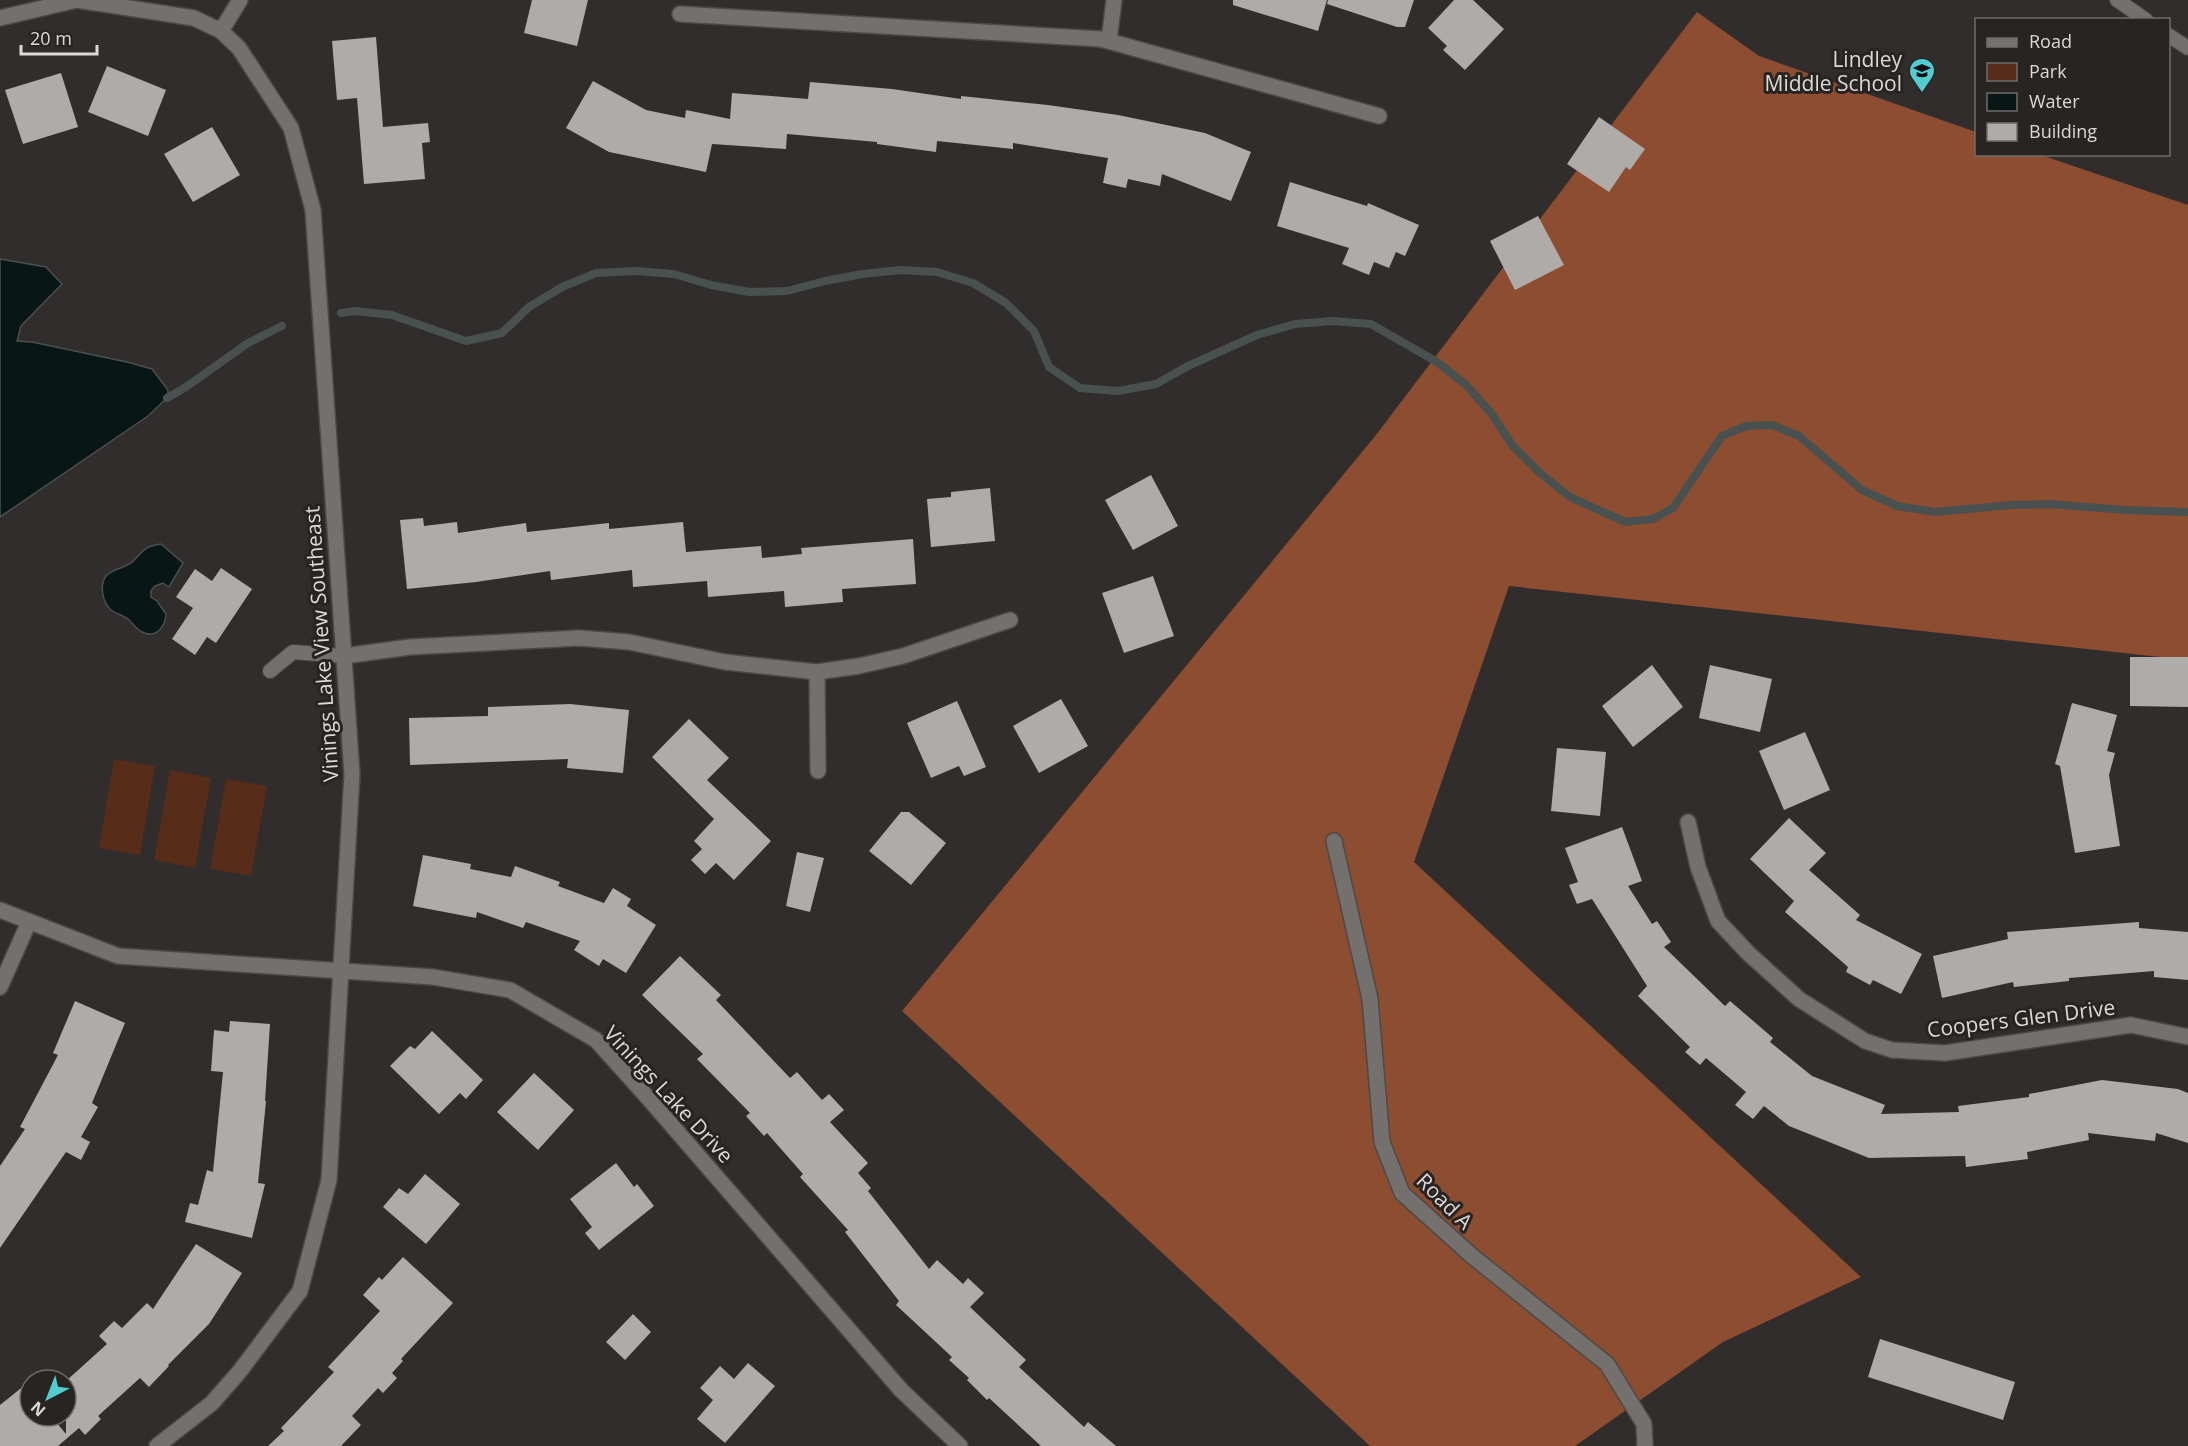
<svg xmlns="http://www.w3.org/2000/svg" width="2188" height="1446" viewBox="0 0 2188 1446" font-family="'Open Sans',sans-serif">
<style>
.green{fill:#572c19}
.forest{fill:#8c4d31}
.water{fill:#081616;stroke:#485150;stroke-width:1.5}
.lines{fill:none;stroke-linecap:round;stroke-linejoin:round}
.stream{stroke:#485150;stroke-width:8}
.building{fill:#afaba9}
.lane-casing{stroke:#4c4948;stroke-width:16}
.street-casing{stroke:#4c4948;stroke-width:18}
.lane{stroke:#74706e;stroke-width:14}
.street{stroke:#74706e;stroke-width:15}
.labels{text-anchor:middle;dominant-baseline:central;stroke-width:6;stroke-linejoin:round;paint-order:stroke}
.poi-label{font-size:21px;fill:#dcdad9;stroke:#272422;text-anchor:end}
.street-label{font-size:21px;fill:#dcdad9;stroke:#272422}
</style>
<rect width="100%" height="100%" fill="#312d2c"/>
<path class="green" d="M 114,759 L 155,766 L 140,855 L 99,848 Z
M 170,770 L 211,778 L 195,868 L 154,860 Z
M 226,779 L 267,786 L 251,876 L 210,869 Z"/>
<path class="forest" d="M 1697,12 L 1759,56 L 1976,132 L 1976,154 L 2041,155 L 2188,205 L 2188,660 L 1509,586 L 1414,862 L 1861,1277 L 1723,1342 L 1575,1446 L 1370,1446 L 902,1011 L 1376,435 Z"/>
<path class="water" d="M 0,259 L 46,267 L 62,284 L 21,326 L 17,341 L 32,342 L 127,362 L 152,369 L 168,390 L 167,398 L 148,416 L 0,517 Z
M 161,544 L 183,563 L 169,587 L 163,583 L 155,586 L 151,591 L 151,597 L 157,601 L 166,614 C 165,627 156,639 142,632 C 136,629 133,623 128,619 C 123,615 116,614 111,610 C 103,603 99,586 106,576 C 113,568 123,569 131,563 C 144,552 141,547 161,544 Z"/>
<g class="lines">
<path class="stream" d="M 341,313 L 355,311 L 392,315 L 466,341 L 502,333 L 529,307 L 562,287 L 596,273 L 636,271 L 674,274 L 711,285 L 749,292 L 787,291 L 825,281 L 862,274 L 900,270 L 937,272 L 973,283 L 1006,303 L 1034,331 L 1049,367 L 1080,388 L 1118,391 L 1156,384 L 1188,366 L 1257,335 L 1295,324 L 1332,321 L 1371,324 L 1437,362 L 1466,385 L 1491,413 L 1512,445 L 1540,473 L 1570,497 L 1625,522 L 1653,519 L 1673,508 L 1722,436 L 1746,426 L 1772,425 L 1799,436 L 1862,490 L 1897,506 L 1935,512 L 2011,505 L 2049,504 L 2125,510 L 2188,512
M 167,398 L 186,387 L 248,343 L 282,326"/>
</g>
<path class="building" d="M 532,0 L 588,0 L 577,46 L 524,33 Z
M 1233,0 L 1327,0 L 1318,31 L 1233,5 Z
M 1328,0 L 1414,0 L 1405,27 L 1397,27 L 1327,4 Z
M 1454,0 L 1473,0 L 1504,29 L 1465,70 L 1443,50 L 1447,46 L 1428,28 Z
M 376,37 L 383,127 L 428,123 L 430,142 L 422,143 L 425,179 L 364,184 L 357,98 L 337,100 L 332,41 Z
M 107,66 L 166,90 L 148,136 L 88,112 Z
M 61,73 L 78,127 L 23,144 L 5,90 Z
M 593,81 L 646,110 L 685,118 L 686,110 L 730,119 L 732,93 L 808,99 L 810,82 L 892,89 L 961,99 L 961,96 L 1048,105 L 1118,115 L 1205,133 L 1251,152 L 1231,201 L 1162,174 L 1160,186 L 1128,179 L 1126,188 L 1103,183 L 1108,158 L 1013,143 L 1013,149 L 937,141 L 936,152 L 877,144 L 877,142 L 787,134 L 786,149 L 712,144 L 706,172 L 609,152 L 566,128 Z
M 1599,117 L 1645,149 L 1630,170 L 1626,167 L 1609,192 L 1567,164 Z
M 212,127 L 240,175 L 193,202 L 164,154 Z
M 1290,182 L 1367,206 L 1368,203 L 1419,225 L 1405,256 L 1396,252 L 1389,268 L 1374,262 L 1369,275 L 1342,264 L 1349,248 L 1277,226 Z
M 1538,216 L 1564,265 L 1515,290 L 1490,241 Z
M 1151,475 L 1178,526 L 1133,550 L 1105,500 Z
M 990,488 L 995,541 L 931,547 L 927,499 L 951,497 L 951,492 Z
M 423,518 L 424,526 L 457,522 L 458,533 L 526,523 L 527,532 L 609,523 L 609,529 L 683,522 L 686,552 L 761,546 L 762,558 L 802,554 L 801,548 L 913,539 L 916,584 L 842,589 L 843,602 L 785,607 L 784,591 L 708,597 L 707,581 L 633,587 L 632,570 L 551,580 L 550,571 L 476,582 L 407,589 L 400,520 Z
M 221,568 L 252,589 L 216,643 L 207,637 L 195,655 L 172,639 L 193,608 L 176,597 L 195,569 L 212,581 Z
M 1153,576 L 1174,636 L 1124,653 L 1102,593 Z
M 2130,657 L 2188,657 L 2188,707 L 2130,706 Z
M 1652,665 L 1683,707 L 1633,747 L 1602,706 Z
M 1710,665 L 1772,679 L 1760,732 L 1699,718 Z
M 1061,699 L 1088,746 L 1039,773 L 1013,726 Z
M 957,701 L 986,767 L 964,776 L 959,766 L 931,778 L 907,723 Z
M 2072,703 L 2117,715 L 2107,751 L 2115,753 L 2109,775 L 2120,846 L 2075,853 L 2060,766 L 2055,764 Z
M 570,704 L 629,710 L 623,773 L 567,768 L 568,759 L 410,765 L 409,718 L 488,716 L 488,707 Z
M 689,719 L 729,758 L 707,780 L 771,841 L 734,880 L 716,863 L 705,874 L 691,860 L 702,849 L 694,841 L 714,819 L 652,757 Z
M 1805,732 L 1830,790 L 1784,810 L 1759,751 Z
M 1557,748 L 1606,752 L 1600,816 L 1551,811 Z
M 901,812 L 909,812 L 946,843 L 911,885 L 869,851 Z
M 1789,818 L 1826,853 L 1809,870 L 1860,915 L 1856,920 L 1922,954 L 1901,994 L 1873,980 L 1870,985 L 1846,972 L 1848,967 L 1785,912 L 1794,901 L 1750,859 Z
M 1622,827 L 1642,881 L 1628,886 L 1652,924 L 1657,921 L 1671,942 L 1664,947 L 1725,1006 L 1730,1001 L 1773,1038 L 1770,1042 L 1812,1076 L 1885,1105 L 1881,1114 L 1959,1112 L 1958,1106 L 2029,1097 L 2029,1094 L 2102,1080 L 2178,1089 L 2188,1093 L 2188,1143 L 2156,1133 L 2155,1141 L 2088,1133 L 2089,1140 L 2027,1152 L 2028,1159 L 1966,1167 L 1965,1156 L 1869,1158 L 1789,1126 L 1764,1106 L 1753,1119 L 1735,1105 L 1746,1092 L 1706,1058 L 1700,1065 L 1685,1052 L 1690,1047 L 1638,996 L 1647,986 L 1592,899 L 1577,904 L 1569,885 L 1578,882 L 1565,848 Z
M 797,852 L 824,858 L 810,912 L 786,906 Z
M 423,855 L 471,864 L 470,869 L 511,877 L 515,866 L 560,882 L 558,886 L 604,903 L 613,888 L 631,899 L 627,906 L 656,925 L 626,973 L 603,959 L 599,966 L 574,950 L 580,941 L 526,922 L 523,928 L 477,912 L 476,918 L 413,906 Z
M 2139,922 L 2139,928 L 2188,932 L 2188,980 L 2154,977 L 2154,971 L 2069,978 L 2069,981 L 2014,987 L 2013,982 L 1942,998 L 1933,956 L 2008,939 L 2007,932 Z
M 680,956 L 721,995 L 716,1000 L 790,1078 L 797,1072 L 822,1100 L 829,1094 L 844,1110 L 830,1122 L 868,1163 L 858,1173 L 871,1188 L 868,1191 L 929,1269 L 937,1260 L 963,1284 L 968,1278 L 984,1293 L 970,1307 L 1026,1360 L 1019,1367 L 1084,1427 L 1088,1422 L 1116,1446 L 1041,1446 L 989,1398 L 987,1400 L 967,1380 L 969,1378 L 949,1360 L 952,1357 L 896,1305 L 899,1301 L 845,1232 L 848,1230 L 800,1177 L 803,1174 L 767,1133 L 764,1136 L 746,1116 L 750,1113 L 697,1059 L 703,1054 L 642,995 Z
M 75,1001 L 125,1023 L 92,1103 L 98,1107 L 81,1137 L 90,1142 L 81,1160 L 66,1152 L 0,1248 L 0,1166 L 25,1129 L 20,1127 L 58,1055 L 53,1053 Z
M 230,1021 L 270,1024 L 265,1101 L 266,1101 L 258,1183 L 265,1184 L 252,1238 L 185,1222 L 190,1203 L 198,1205 L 207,1170 L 213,1172 L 223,1072 L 211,1071 L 214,1030 L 229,1032 Z
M 432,1031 L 483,1080 L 466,1099 L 460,1093 L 439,1114 L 390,1066 L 410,1046 L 415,1049 Z
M 534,1073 L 574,1110 L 538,1150 L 497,1112 Z
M 616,1163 L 634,1187 L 637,1184 L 654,1206 L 599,1250 L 585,1233 L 592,1227 L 570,1199 Z
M 425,1174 L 460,1204 L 426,1244 L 383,1207 L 399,1188 L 408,1194 Z
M 196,1244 L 242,1273 L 209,1324 L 168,1365 L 169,1366 L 149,1387 L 140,1378 L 98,1416 L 101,1419 L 85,1435 L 79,1428 L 58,1446 L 0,1446 L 0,1405 L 25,1385 L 30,1391 L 30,1416 L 51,1416 L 66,1434 L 66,1381 L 107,1344 L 99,1336 L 114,1321 L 122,1328 L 147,1303 L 153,1309 Z
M 403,1257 L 453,1303 L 401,1359 L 403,1361 L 392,1373 L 397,1378 L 383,1393 L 378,1388 L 352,1416 L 361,1425 L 341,1446 L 268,1446 L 284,1431 L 281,1428 L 334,1372 L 328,1367 L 380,1311 L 363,1295 L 379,1277 L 382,1280 Z
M 633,1314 L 651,1332 L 625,1360 L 606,1342 Z
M 1880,1339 L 2015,1382 L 2003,1420 L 1868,1377 Z
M 748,1363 L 775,1386 L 725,1443 L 697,1419 L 713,1400 L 700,1388 L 720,1366 L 734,1379 Z"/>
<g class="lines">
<defs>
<path id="lane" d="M 2117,0 L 2146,20
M 2168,35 L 2188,48
M 270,671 L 293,652 L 344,656"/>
<path id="street" d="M 680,14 L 1101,39 L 1379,116
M 0,18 L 77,0 L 194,18 L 221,31 L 239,48 L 291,128 L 313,210 L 352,774 L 329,1180 L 300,1291 L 240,1371 L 212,1403 L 157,1446
M 221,31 L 240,0
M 1109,41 L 1114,0
M 344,656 L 410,647 L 579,638 L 629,642 L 725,662 L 817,672 L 859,666 L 903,656 L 1010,620
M 817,672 L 818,771
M 1688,822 L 1698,867 L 1718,921 L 1748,953 L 1799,999 L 1865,1041 L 1892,1050 L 1945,1053 L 2131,1025 L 2188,1037
M 1334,841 L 1370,999 L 1382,1142 L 1402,1193 L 1472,1256 L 1607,1364 L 1644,1424 L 1645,1446
M 0,910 L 118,956 L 433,977 L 510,990 L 596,1040 L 649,1099 L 901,1390 L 960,1446
M 0,987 L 29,922"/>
</defs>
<use href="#lane" class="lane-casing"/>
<use href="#street" class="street-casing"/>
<use href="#lane" class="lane"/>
<use href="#street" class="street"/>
</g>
<defs>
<symbol id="school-pin" viewBox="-11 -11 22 30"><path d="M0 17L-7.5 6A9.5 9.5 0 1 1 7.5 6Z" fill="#52cdcf" stroke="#272422"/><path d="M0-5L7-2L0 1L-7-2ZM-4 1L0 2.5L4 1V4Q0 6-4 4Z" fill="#111"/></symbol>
</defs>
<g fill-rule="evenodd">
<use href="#school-pin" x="1907" y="56" width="30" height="40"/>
</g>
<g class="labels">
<g class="poi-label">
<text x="1902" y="59">Lindley<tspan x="1902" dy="24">Middle School</tspan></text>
</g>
<g class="street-label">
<text transform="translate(321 644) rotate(-94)">Vinings Lake View Southeast</text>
<text transform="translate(2021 1018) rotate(-7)">Coopers Glen Drive</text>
<text transform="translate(669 1094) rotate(47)">Vinings Lake Drive</text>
<text transform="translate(1445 1201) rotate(45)">Road A</text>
</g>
</g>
<rect x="1975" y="18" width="195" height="138" fill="#272422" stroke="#6f6d6b" stroke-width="1.5"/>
<rect x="1987" y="38" width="30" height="9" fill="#74706e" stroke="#6f6d6b" stroke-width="1.5"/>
<text x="2029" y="48" font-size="18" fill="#dcdad9">Road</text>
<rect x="1987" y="63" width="30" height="18" fill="#572c19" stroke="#6f6d6b" stroke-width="1.5"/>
<text x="2029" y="78" font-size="18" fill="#dcdad9">Park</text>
<rect x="1987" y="93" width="30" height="18" fill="#081616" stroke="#6f6d6b" stroke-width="1.5"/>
<text x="2029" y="108" font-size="18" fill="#dcdad9">Water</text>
<rect x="1987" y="123" width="30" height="18" fill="#afaba9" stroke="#6f6d6b" stroke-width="1.5"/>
<text x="2029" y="138" font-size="18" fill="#dcdad9">Building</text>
<g transform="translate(48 1398) rotate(222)"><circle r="28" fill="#272422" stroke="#6f6d6b" stroke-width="1.5"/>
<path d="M0-4.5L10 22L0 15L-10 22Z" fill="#52cdcf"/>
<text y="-9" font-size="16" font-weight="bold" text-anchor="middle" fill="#dcdad9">N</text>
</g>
<path d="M21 45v9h76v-9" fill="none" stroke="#dcdad9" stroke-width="3"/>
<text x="30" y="45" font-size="18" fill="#dcdad9" stroke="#272422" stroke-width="4.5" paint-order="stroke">20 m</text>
</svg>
